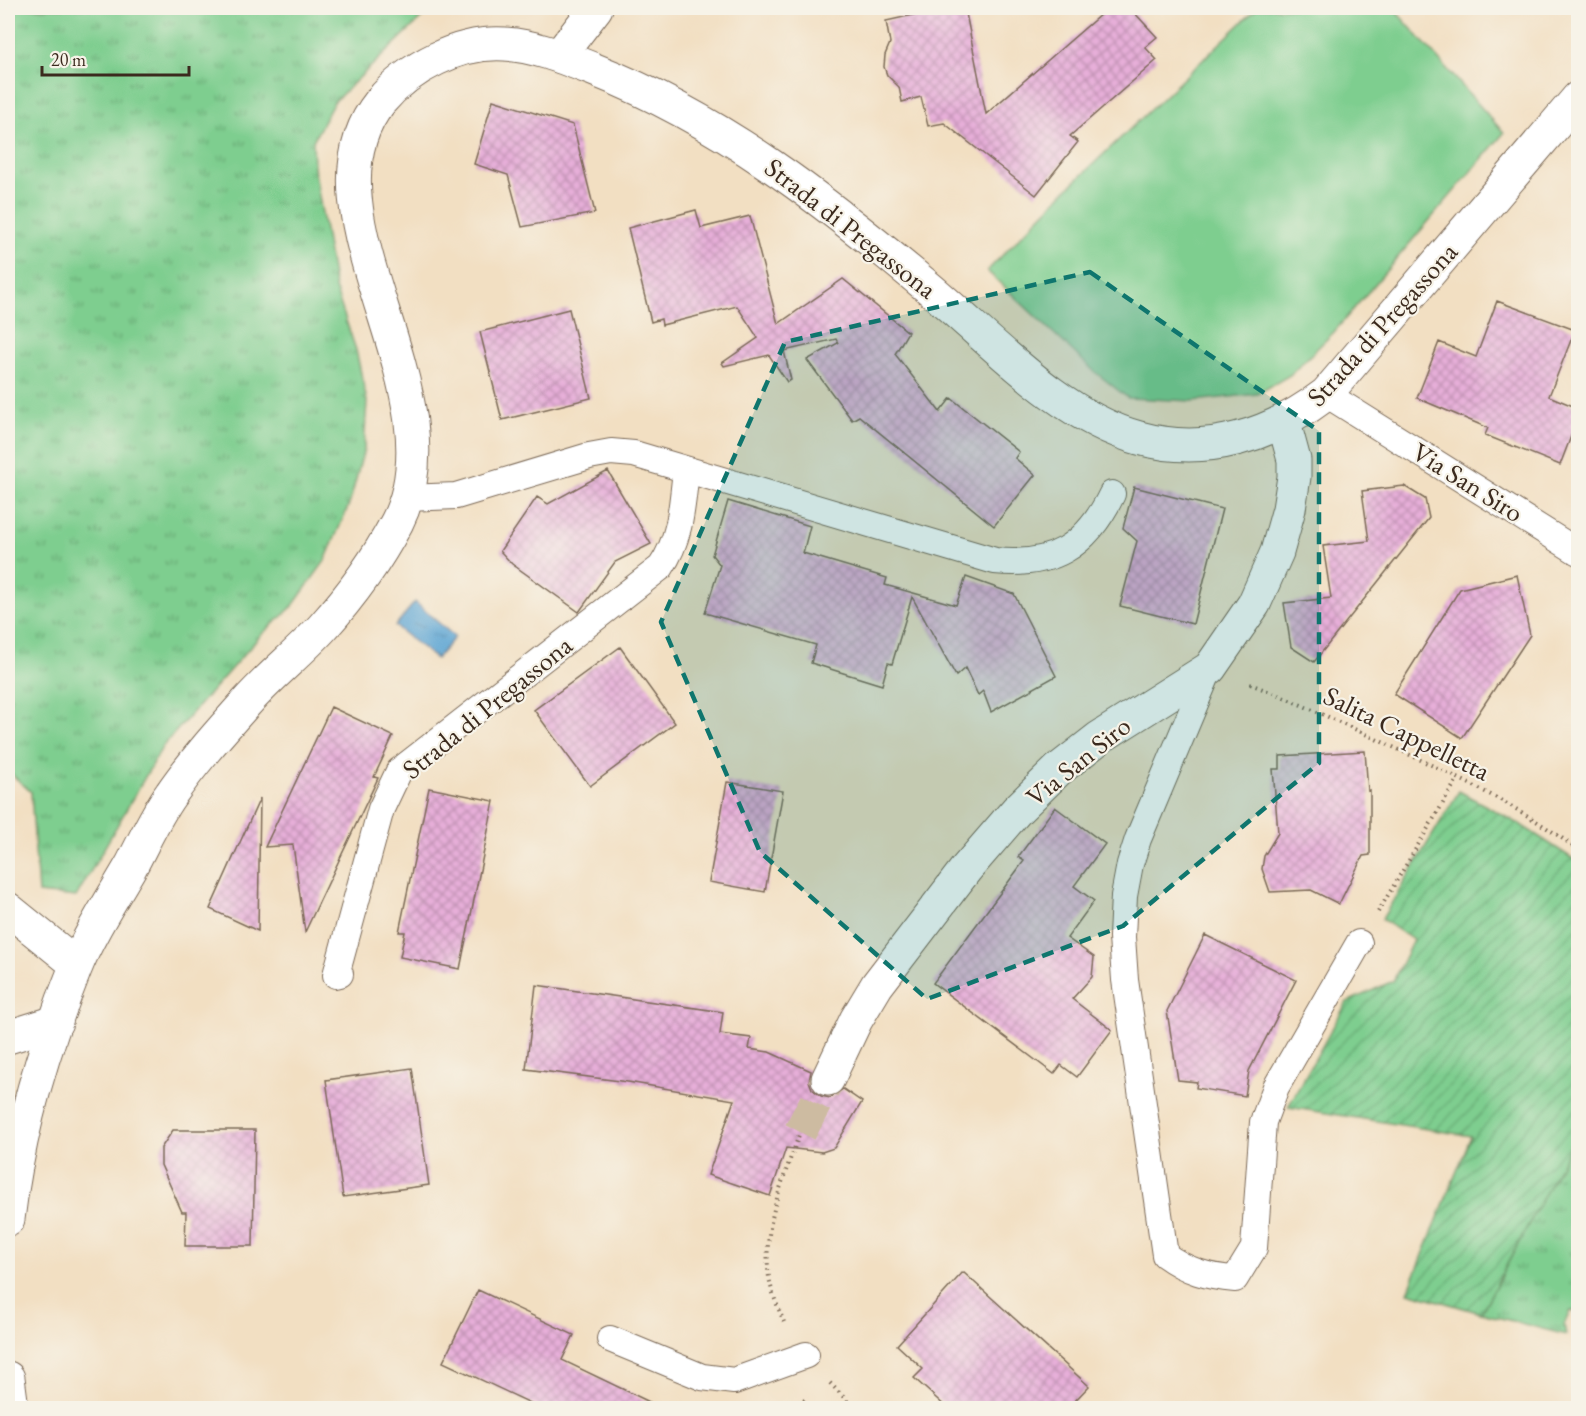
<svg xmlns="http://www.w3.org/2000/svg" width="1586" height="1416" viewBox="0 0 1586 1416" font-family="'EB Garamond',serif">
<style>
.grass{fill:#7ece8f;stroke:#5c7c56;stroke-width:1.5}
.park{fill:url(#park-tufts);stroke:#5c7c56;stroke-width:1.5}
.garden{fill:url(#garden-furrows);stroke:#5c7c56;stroke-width:1.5}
.water{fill:url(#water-ripples);stroke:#4c6778;stroke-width:1.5}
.building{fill:url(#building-cross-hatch)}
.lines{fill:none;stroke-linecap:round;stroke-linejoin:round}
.street-tunnel{stroke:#cdbba1;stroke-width:33;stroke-dasharray:33 16;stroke-linecap:butt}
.lane-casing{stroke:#7b6957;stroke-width:28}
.street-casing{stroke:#7b6957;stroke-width:35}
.secondary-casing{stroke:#7b6957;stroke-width:35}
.path{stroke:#7b6957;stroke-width:4;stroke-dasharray:1.5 4.5;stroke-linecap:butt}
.lane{stroke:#fff;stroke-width:26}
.street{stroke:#fff;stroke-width:33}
.secondary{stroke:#fff;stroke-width:33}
.marked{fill:#0f766e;fill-opacity:0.2;stroke:#0f766e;stroke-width:4.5;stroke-dasharray:12 8;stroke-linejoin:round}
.labels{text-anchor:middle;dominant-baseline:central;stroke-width:4.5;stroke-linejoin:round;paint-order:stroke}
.street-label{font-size:27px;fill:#3b2a1e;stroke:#f7f3e8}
</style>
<defs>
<pattern id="park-tufts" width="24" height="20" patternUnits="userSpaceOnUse" patternTransform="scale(1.5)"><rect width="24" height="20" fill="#7ece8f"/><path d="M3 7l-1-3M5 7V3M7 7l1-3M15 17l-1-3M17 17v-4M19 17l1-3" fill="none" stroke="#68a774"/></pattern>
<pattern id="garden-furrows" width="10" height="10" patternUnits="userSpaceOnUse" patternTransform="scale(1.5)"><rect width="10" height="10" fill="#7ece8f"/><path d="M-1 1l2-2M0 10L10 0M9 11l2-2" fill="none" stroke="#68a774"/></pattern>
<pattern id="water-ripples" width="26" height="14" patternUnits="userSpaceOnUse" patternTransform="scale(1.5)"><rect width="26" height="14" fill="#5ca4d3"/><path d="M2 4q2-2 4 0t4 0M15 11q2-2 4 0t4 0" fill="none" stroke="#4d86ab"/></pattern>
<pattern id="building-cross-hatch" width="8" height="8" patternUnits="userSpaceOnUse" patternTransform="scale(1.5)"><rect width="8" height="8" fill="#e7afd9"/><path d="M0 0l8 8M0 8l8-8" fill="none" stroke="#bc8faf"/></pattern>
</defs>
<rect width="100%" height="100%" fill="#f7f3e8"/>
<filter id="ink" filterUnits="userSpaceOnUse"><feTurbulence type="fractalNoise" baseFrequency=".0167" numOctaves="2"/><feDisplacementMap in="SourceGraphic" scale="12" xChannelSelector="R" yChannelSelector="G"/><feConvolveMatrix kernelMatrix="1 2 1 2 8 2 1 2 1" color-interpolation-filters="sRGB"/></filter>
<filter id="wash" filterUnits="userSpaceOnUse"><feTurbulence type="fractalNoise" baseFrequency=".008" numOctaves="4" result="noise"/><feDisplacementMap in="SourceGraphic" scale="24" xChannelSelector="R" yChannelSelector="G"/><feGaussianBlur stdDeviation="1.35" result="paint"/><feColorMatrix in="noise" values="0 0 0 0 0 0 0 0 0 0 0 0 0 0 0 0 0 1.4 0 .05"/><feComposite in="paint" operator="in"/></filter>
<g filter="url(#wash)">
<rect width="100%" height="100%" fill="#f2dfc2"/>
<path class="grass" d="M 1257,8 L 1393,8 L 1504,133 L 1334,332 L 1290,375 L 1257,394 L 1193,401 L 1128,398 L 1095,372 L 987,271 L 1065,191 Z"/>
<path class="park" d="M 8,8 L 432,8 L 334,102 L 313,141 L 314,167 L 335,288 L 356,350 L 367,401 L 364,449 L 350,502 L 325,561 L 292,607 L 261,635 L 163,746 L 76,897 L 38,893 L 31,792 L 8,771 Z
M 1578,1131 L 1578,1313 L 1570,1311 L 1564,1325 L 1566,1335 L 1481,1313 Z"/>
<path class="garden" d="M 1459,791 L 1521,825 L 1578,862 L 1578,1124 L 1575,1131 L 1577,1134 L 1481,1313 L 1408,1292 L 1471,1136 L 1288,1107 L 1347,1002 L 1393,981 L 1413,940 L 1382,919 Z"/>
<path class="water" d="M 415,602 L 455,637 L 436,659 L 395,626 Z"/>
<g id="blocks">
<path class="building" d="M 917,8 L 965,8 L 986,114 L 1108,8 L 1130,8 L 1157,37 L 1145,47 L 1157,60 L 1070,136 L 1078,142 L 1036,195 L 944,123 L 928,126 L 921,97 L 902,102 L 899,87 L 887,75 L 884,67 L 885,55 L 890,43 L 886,21 L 918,14 Z
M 493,100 L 573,125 L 595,213 L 522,227 L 508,175 L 474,164 Z
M 696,210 L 701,228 L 750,216 L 778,324 L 843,279 L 908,332 L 895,354 L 940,412 L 951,398 L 1019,452 L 1015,458 L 1035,475 L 994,526 L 859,416 L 852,420 L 807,360 L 838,343 L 836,339 L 784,351 L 791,380 L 787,382 L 769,355 L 724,366 L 722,363 L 758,338 L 737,306 L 662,325 L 661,319 L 651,322 L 628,228 Z
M 1497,301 L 1575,330 L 1549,396 L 1578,408 L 1578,418 L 1560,465 L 1485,435 L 1488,428 L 1417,398 L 1439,342 L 1476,357 Z
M 569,309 L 591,398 L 502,420 L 480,332 Z
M 608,471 L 651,544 L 615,562 L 579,612 L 512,564 L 500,551 L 537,497 L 548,504 Z
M 1404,486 L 1425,499 L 1429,518 L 1314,662 L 1291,647 L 1284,603 L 1331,598 L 1323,546 L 1369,541 L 1362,491 Z
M 1134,487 L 1222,509 L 1193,624 L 1120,606 L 1137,541 L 1123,528 Z
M 728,501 L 810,526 L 803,553 L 887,578 L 885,585 L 956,605 L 966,577 L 1014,594 L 1056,676 L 991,712 L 983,691 L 978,695 L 965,668 L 956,676 L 912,597 L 892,664 L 888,663 L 882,685 L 811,663 L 816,645 L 705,613 L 720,565 L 712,555 Z
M 1517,575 L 1530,635 L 1462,738 L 1394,694 L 1460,589 Z
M 620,647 L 675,723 L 590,786 L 534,710 Z
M 331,707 L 393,736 L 374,777 L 378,778 L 305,932 L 293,845 L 265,847 Z
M 1365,751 L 1368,791 L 1370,790 L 1370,855 L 1363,856 L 1339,904 L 1311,890 L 1270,892 L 1262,869 L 1264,856 L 1278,833 L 1273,769 L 1280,769 L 1280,756 Z
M 727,782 L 783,791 L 765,892 L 709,882 Z
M 429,788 L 494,801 L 460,969 L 400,957 L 405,932 L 399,932 Z
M 260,798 L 258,931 L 210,909 Z
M 1055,807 L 1105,844 L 1074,886 L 1094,901 L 1067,938 L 1094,957 L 1092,977 L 1072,999 L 1112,1030 L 1077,1077 L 1061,1065 L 1054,1074 L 933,983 L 1024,861 L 1018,857 Z
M 1205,935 L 1296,980 L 1249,1071 L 1245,1096 L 1196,1088 L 1197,1082 L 1178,1080 L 1167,1011 Z
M 536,985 L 723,1012 L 720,1034 L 751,1038 L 749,1049 L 769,1052 L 811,1071 L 809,1081 L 812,1089 L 821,1096 L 830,1098 L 843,1089 L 862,1102 L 834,1148 L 822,1152 L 786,1148 L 770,1196 L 708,1175 L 734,1100 L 628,1082 L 526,1069 Z
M 412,1068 L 429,1185 L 343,1197 L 326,1080 Z
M 173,1130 L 255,1130 L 253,1246 L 185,1246 L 186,1212 L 182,1212 L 161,1165 L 161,1148 Z
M 963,1272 L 1089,1386 L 1068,1408 L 947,1408 L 914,1378 L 923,1369 L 897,1345 Z
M 478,1290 L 574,1335 L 562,1360 L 662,1408 L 541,1408 L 443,1362 Z"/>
</g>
</g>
<g filter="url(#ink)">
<use href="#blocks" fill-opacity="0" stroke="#7b6957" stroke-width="1.5"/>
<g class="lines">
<path class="street-tunnel" d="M 800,1132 L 828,1079"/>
<defs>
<path id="lane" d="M 1326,394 L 1578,552
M 407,498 L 456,496 L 589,456 L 611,452 L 634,454 L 995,561 C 1053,567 1087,546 1112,494
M 1210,668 L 1138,839 L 1130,864 L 1124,896 L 1122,937 L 1125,980 L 1165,1255 C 1187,1271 1208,1277 1235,1279 L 1254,1248 L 1263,1122 L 1276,1087 L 1359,943
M 340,974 L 336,975 L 381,809 L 399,771 L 661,567 C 681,538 682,505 686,470
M 610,1339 L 702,1377 L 734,1381 L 806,1355"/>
<path id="street" d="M 559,56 L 596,8
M 8,909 L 76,964
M 8,1037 L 56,1022
M 828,1079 L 856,1020 L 877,985 L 966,869 L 1017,810 L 1058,770 L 1099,738 L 1210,668 L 1254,604 L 1277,552 L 1289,509 L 1294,477 L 1294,460 L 1284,423"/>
<path id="secondary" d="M 8,1219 C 18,1134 43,1049 75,969 C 89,934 112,899 131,866 C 144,842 155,816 171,794 C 193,762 221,731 246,703 C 270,676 298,654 322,628 C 350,597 377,560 397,522 C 464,391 292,211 380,102 C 409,67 460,41 505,44 C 536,46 567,59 595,70 C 722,120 826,202 929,288 C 991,340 1060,417 1139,438 C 1207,457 1272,435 1326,394 L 1578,98
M 8,1378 L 12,1408"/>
</defs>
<use href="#lane" class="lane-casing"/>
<use href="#street" class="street-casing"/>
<use href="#secondary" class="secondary-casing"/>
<path class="path" d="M 1250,684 C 1303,704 1354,729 1406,753 C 1465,781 1526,810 1578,850
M 1378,912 L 1458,778
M 784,1322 C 777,1305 769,1287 768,1268 C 764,1222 785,1175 800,1132
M 830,1383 L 854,1408
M 794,1408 L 805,1399"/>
<use href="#lane" class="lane"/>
<use href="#street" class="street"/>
<use href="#secondary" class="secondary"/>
</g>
</g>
<path class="marked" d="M 1090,272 L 1319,431 L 1319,763 L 1123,926 L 927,999 L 760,852 L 661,622 L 785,342 Z"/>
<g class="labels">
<g class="street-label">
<text transform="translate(851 228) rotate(38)">Strada di Pregassona</text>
<text transform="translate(1382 324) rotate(-48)">Strada di Pregassona</text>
<text transform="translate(1468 482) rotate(32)">Via San Siro</text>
<text transform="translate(487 707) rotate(-39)">Strada di Pregassona</text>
<text transform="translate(1407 733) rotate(26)">Salita Cappelletta</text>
<text transform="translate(1078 761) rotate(-39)">Via San Siro</text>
</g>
</g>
<rect width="1586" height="1416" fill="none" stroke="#f7f3e8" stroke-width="30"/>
<path d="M42 66v9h147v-9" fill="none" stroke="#3b2a1e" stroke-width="3"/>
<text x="51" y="66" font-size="18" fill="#3b2a1e" stroke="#f7f3e8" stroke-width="4.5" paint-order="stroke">20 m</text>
</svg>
